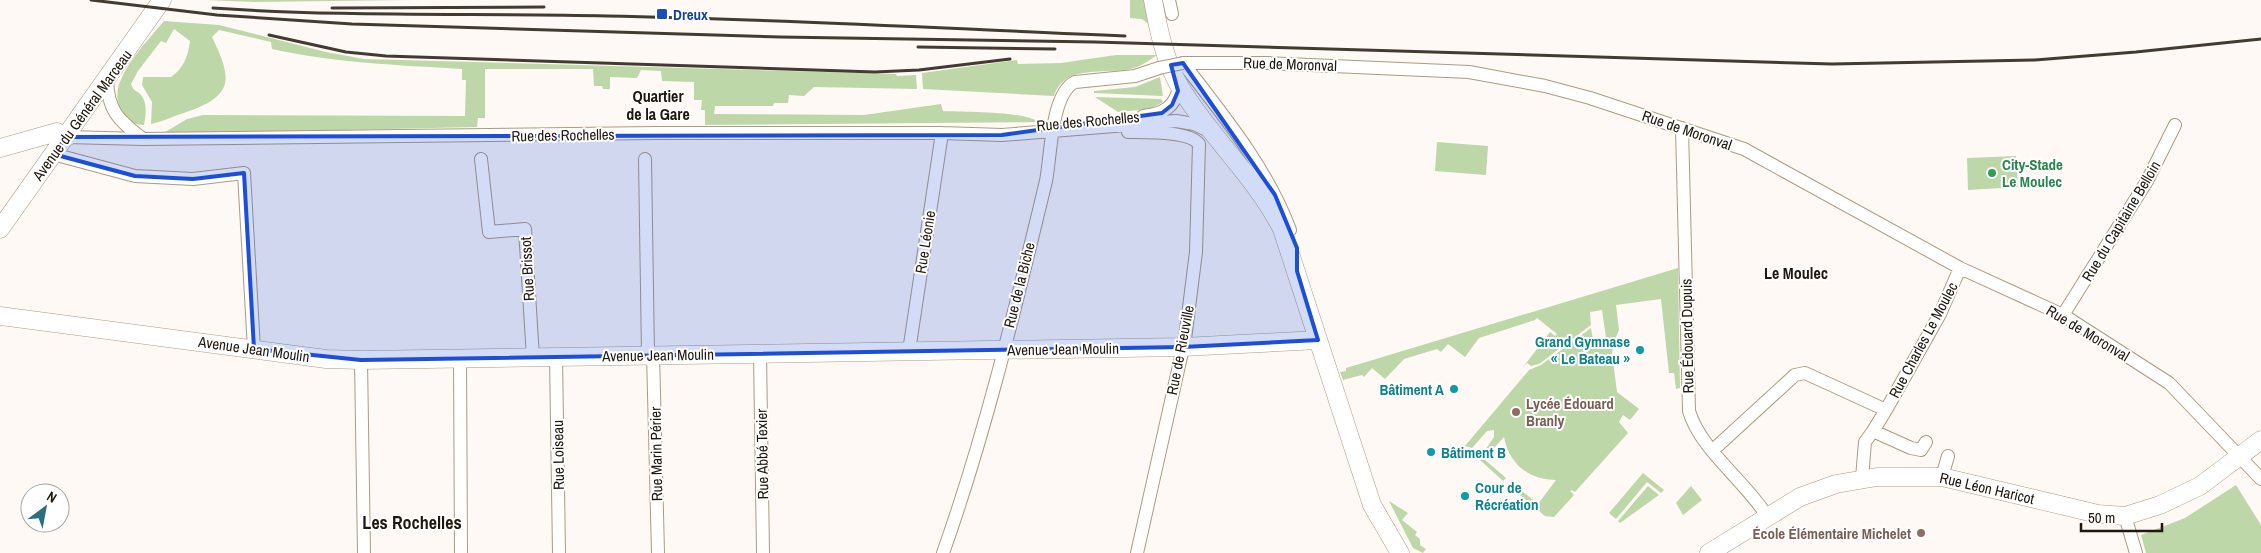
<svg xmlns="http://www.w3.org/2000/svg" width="2261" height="553" viewBox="0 0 2261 553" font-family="'Archivo Narrow',sans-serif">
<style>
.green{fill:#bed7a8}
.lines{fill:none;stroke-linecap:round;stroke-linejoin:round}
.street-casing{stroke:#ae9a7f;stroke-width:14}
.secondary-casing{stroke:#ae9a7f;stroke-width:19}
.street{stroke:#fff;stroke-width:12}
.secondary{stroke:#fff;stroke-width:18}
.rail{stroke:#433b32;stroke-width:3}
.street-bridge-casing{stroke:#ae9a7f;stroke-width:14;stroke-linecap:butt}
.street-bridge{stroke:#fff;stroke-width:12}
.marked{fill:#1d4ed8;fill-opacity:0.2;stroke:#1d4ed8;stroke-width:4;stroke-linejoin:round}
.transit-dot{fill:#1a4fb4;stroke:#fff;stroke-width:2}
.leisure-dot{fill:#2e9e5b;stroke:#fff;stroke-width:2}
.culture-dot{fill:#0f9aa8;stroke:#fff;stroke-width:2}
.education-dot{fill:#8d6e63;stroke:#fff;stroke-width:2}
.labels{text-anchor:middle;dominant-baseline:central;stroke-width:4;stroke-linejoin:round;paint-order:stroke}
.transit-label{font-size:15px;font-weight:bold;fill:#164399;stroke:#fff;text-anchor:start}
.street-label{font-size:15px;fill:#20180e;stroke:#fff}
.leisure-label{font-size:15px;font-weight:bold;fill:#27864d;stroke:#fff;text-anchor:start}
.culture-label{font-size:15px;font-weight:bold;fill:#0d838f;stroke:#fff;text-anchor:end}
.education-label{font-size:15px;font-weight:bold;fill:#785e54;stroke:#fff;text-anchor:start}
.neighbourhood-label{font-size:16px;font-weight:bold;fill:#20180e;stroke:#fff}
.quarter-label{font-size:18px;font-weight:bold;fill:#20180e;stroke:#fff}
</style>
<rect width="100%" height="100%" fill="#fef9f4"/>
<path class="green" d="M 206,0 L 410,0 L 255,2 Z
M 1130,0 L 1144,0 L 1149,24 L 1142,19 L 1130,18 Z
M 164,21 L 219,25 L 326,52 L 364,59 L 896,74 L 897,76 L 916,75 L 917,89 L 814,87 L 804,96 L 789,95 L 788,103 L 774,103 L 773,106 L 715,106 L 714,114 L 864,115 L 941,104 L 943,111 C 965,112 1022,111 1039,122 L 705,125 L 705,110 L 701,110 L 702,100 L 694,100 L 694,82 L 662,81 L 661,71 L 641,70 L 637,78 L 610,77 L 610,89 L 603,89 L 602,86 L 594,86 L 593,69 L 485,69 L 485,118 L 478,118 L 477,127 L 162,134 L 187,119 L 203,115 L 465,116 L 466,80 L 462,80 L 462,69 C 397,65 336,63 272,49 L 271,42 L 219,30 L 212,37 C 233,80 234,96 184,113 C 173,116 162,122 151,124 L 152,102 L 142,85 L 143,77 L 171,77 C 184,68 188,56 190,41 L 174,29 L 166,43 L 161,41 L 138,71 L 131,84 C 133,90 135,90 139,93 C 148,101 146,114 144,125 C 133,125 129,121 123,112 C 101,86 148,41 164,21 Z
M 1116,55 L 1157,55 C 1151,59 1144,64 1137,67 C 1110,77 1065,61 1054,96 L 923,89 L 922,73 L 1017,60 L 1018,64 L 1061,63 Z
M 1160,77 L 1163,96 L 1094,93 L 1094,91 L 1135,87 Z
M 1095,97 L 1161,99 L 1163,102 L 1150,109 L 1118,112 Z
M 1437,142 L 1488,146 L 1486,175 L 1435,171 Z
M 2016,156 L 2018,187 L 1968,190 L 1967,158 Z
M 1678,268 L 1680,388 L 1676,389 L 1674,373 L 1669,373 L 1661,299 L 1616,305 L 1619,330 L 1614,341 L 1612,353 L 1617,392 L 1639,409 L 1630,420 L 1623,415 L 1619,422 L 1628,433 L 1575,492 L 1572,490 L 1570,491 L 1574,495 L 1554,517 L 1545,516 L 1514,490 L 1516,486 L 1538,504 L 1556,480 C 1529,480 1509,464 1504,437 L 1484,459 L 1506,478 L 1503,481 L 1479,459 L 1494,437 L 1494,430 L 1487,431 L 1472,448 L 1465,446 L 1529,370 L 1541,365 L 1591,328 L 1593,340 L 1606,338 L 1602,310 L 1590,312 L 1591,325 L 1539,364 L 1531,366 L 1527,363 L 1521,370 L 1550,332 L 1555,336 L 1557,334 L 1537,318 L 1535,320 L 1479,338 L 1465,357 L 1448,344 L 1441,352 L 1437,349 L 1404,359 L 1385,379 L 1372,368 L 1364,377 L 1362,375 L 1343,380 L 1340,372 L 1346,371 L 1346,368 Z
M 1643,473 L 1664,490 L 1661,493 L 1647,482 L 1616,519 L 1609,513 Z
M 2236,485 L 2261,525 L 2261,553 L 2146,553 L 2141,535 L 2185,518 Z
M 1648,486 L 1659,495 L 1620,523 L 1618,521 Z
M 1691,486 L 1702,500 L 1683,515 L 1676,503 Z
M 1389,501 L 1408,513 L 1402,520 L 1417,532 L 1415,535 L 1420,539 L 1420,545 L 1426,549 L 1423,553 L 1413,548 Z"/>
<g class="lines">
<defs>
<path id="street" d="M 1169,0 L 1172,14
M 1183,63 L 1267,63 L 1469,72 L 1545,86 L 1590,98 L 1744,149 L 1960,268 L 2063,315 L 2169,383 L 2261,479
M 1183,63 C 1223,115 1267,168 1290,230
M 107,80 C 108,112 119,120 143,139
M 1143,116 C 1163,114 1176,107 1179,86
M 1682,128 L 1689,411 C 1700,449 1745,481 1767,516
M 1128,132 C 1144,132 1190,131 1199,144 L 1196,252 L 1185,339 L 1137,553
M 67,137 L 143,139 L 657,133 L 942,133 L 1002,135 L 1176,121 L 1194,124 L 1209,131
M 53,154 L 135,176 L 193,179 L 244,173 L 254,349
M 481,159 L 489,232 L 525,229 L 533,358
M 645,159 L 648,354
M 2063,315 L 2147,181 L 2175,125
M 909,351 L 942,133
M 653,354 L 658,553
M 760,354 L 763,553
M 556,357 L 559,553
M 460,358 L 461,553
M 361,360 L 364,553
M 1886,410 L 1873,431 L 1911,448 L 1921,450 L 1926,442
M 1712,451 L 1795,375 L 1805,373 L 1886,410 L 1940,314 L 1960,268
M 1942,477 L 1948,456
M 1862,478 L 1865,442 L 1873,431
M 2125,516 L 2136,553
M 943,553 C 986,432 1016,305 1046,181 C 1051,156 1051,93 1075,82 L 1135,76 L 1159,68"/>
<path id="secondary" d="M 1153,0 C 1158,28 1165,62 1180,87 C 1210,137 1255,176 1282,229 L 1372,505 L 1400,553
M 0,148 L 57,132 L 67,137
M 0,229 L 162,0
M 0,316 L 326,359 L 361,360 L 1183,347 L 1318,340
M 1709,553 L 1800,497 L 1836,484 L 1877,477 L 1942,477 L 2098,514 L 2125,516 L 2160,505 L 2200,486 L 2261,440"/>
</defs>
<use href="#street" class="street-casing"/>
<use href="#secondary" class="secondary-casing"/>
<use href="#street" class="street"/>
<use href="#secondary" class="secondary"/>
<path class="rail" d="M 91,0 L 217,15 L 352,24 L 780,37 L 1095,42 L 1832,64 L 2035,60 L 2136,52 L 2261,39
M 213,8 C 345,17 476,13 607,16 C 780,19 952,29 1125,36
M 332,8 L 544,7
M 269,35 L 346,52 L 386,56 L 875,72 L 919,70 L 1010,59
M 918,47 L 1055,49"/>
<defs>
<path id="street-bridge" d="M 1159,68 L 1183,63"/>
</defs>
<use href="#street-bridge" class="street-bridge-casing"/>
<use href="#street-bridge" class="street-bridge"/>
</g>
<path class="marked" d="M 1183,63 L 1275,195 L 1297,248 L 1297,271 L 1318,340 L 1183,347 L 361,360 L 254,349 L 244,173 L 193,179 L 135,176 L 53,154 L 67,137 L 1002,135 L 1162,113 L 1172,105 L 1178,91 L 1171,65 Z"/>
<rect class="transit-dot" x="656" y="8" width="12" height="12" rx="2.5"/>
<circle class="leisure-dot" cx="1992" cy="173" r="5"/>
<g class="culture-dot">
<circle cx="1640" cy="350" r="5"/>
<circle cx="1454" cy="389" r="5"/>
<circle cx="1431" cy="452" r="5"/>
<circle cx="1465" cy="496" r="5"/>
</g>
<g class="education-dot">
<circle cx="1516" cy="412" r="5"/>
<circle cx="1921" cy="533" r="5"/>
</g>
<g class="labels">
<g class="transit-label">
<text x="673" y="14">Dreux</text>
</g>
<g class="street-label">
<text transform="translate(1290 64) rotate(2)">Rue de Moronval</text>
<text transform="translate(82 115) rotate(-54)">Avenue du Général Marceau</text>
<text transform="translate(1088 121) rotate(-5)">Rue des Rochelles</text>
<text transform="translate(1687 130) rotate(19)">Rue de Moronval</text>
<text transform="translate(563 135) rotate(-1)">Rue des Rochelles</text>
<text transform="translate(2121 221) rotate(-59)">Rue du Capitaine Belloin</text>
<text transform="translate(925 242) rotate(-81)">Rue Léonie</text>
<text transform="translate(527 269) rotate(-93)">Rue Brissot</text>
<text transform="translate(1019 285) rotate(-76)">Rue de la Biche</text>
<text transform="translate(2088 333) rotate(31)">Rue de Moronval</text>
<text transform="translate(1687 336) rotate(-91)">Rue Édouard Dupuis</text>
<text transform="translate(1923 340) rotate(-62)">Rue Charles Le Moulec</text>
<text transform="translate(254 349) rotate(8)">Avenue Jean Moulin</text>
<text transform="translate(1063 349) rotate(-1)">Avenue Jean Moulin</text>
<text transform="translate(1180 350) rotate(-79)">Rue de Rieuville</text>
<text transform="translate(658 355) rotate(-1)">Avenue Jean Moulin</text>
<text transform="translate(656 454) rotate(-91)">Rue Marin Périer</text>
<text transform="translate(762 454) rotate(-91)">Rue Abbé Texier</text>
<text transform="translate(558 455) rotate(-91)">Rue Loiseau</text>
<text transform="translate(1987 488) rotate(13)">Rue Léon Haricot</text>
</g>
<g class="leisure-label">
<text x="2002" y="164">City-Stade<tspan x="2002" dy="17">Le Moulec</tspan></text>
</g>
<g class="culture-label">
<text x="1630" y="341">Grand Gymnase<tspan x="1630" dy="17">« Le Bateau »</tspan></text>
<text x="1444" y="389">Bâtiment A</text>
<text x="1441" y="452" text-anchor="start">Bâtiment B</text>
<text x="1475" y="487" text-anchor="start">Cour de<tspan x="1475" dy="17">Récréation</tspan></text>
</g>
<g class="education-label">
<text x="1526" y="403">Lycée Édouard<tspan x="1526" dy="17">Branly</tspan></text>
<text x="1911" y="533" text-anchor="end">École Élémentaire Michelet</text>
</g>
<g class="neighbourhood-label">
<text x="658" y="96">Quartier<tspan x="658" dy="18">de la Gare</tspan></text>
<text x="1796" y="273">Le Moulec</text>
</g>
<g class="quarter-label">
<text x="412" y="522">Les Rochelles</text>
</g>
</g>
<g transform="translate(45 508) rotate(32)"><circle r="24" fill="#ffffff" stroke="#a6a39f"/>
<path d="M0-4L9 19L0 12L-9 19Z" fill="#28707c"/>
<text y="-8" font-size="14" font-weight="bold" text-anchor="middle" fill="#20180e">N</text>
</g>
<path d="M2081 523v8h81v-8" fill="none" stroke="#20180e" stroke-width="2.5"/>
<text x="2088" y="523" font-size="15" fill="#20180e" stroke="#ffffff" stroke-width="4" paint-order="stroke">50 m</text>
</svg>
